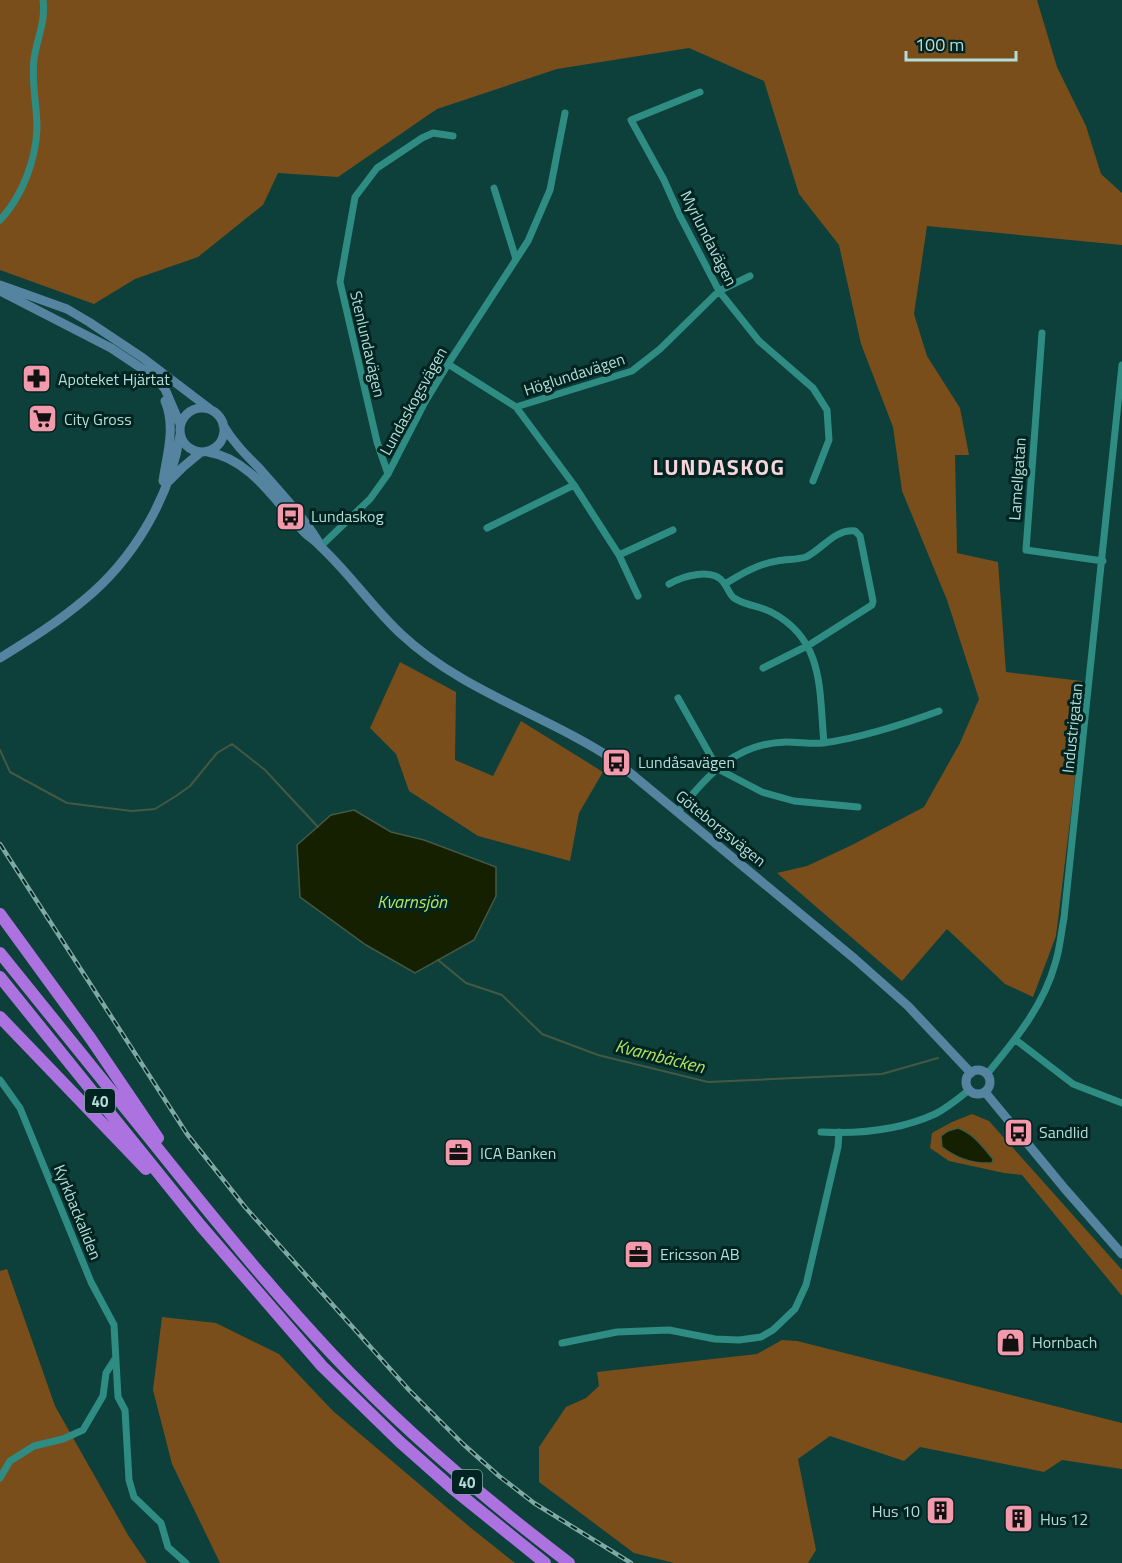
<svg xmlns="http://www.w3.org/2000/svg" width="1122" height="1563" viewBox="0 0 1122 1563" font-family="'Titillium Web',sans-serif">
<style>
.green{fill:#794e1b}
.water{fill:#152001;stroke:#455942;stroke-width:1.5}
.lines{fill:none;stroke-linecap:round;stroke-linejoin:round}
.stream{stroke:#455942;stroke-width:2}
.street{stroke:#2f8c83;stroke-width:7}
.secondary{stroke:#54849f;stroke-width:9}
.highway{stroke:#ab72e0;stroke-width:12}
.rail-casing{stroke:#7ea9a4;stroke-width:4.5}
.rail{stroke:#002421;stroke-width:2;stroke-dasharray:7;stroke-linecap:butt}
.labels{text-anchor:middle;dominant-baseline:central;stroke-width:6;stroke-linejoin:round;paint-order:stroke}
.shield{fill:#002421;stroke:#7fa6a1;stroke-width:1.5}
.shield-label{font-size:15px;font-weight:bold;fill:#b5ddd8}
.street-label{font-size:16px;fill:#b5ddd8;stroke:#002421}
.poi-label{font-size:16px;fill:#b5ddd8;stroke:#002421;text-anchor:start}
.water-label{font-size:18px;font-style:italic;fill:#b4e45f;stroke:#002421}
.district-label{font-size:22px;font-weight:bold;letter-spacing:1.5px;fill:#f8d5db;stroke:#002421}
</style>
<rect width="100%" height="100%" fill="#0d3f3b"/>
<path class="green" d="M 0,0 L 1037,0 L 1057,67 L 1086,126 L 1101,174 L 1122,193 L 1122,245 L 927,226 L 914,314 L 927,356 L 960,408 L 969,455 L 955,455 L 957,553 L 998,562 L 1006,672 L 1082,681 L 1074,788 L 1056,936 L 1033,997 L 1005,984 L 947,929 L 902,981 L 777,873 L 807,866 L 852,845 L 924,807 L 960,743 L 979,699 L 947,600 L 902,491 L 893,427 L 861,344 L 839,245 L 799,194 L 764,81 L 689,48 L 557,69 L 437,109 L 338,177 L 278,173 L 263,205 L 198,257 L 135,279 L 94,304 L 0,270 Z
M 400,662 L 456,692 L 455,760 L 493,776 L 521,721 L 603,772 L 579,813 L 570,861 L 478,836 L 409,791 L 396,754 L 370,728 Z
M 972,1114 L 989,1121 L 1122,1270 L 1122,1296 L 1022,1175 L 1004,1173 L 949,1161 L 930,1148 L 932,1133 L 952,1122 Z
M 7,1269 L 55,1406 L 128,1535 L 147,1563 L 0,1563 L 0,1271 Z
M 162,1317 L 216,1323 L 279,1354 L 333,1411 L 471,1528 L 515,1563 L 220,1563 L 172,1464 L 153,1390 Z
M 782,1340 L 797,1341 L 1122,1423 L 1122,1469 L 1062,1460 L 1044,1472 L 920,1447 L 904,1461 L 830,1436 L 798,1459 L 816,1550 L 808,1563 L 674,1563 L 634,1553 L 539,1482 L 539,1447 L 566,1407 L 586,1398 L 599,1386 L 597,1372 L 757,1354 Z"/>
<path class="water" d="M 354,810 L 391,832 L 424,840 L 496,867 L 496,896 L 474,940 L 415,973 L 366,945 L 300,897 L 297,845 L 331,815 Z
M 958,1128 C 974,1134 982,1146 993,1159 L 992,1163 C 973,1164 956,1158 942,1147 L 941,1136 L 948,1131 Z"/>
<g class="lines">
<path class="stream" d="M 0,750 L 10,772 L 67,803 L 132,811 L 155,809 L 176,796 L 190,786 L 217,753 L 232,744 L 265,770 L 318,827
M 438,960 L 466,983 L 502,995 L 542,1034 L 598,1055 L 708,1082 L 882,1074 L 938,1058"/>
<path class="street" d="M 700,92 L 631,120 L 664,180 L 680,216 L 719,291 L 759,341 L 813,388 L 827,410 L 829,440 L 813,481
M 494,188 L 516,259
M 0,220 C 22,197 36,160 37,128 C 37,104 31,82 34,59 C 37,38 46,21 43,0
M 1042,333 L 1026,550 L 1103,561
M 448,364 L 516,407 L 574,485 L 619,555 L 638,596
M 516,407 L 632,371 L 660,349 L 719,291 L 750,276
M 388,474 L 377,442 L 340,282 L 355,197 L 377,168 L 422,138 L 433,133 L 453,136
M 487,528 L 574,485
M 321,546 L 370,499 L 388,474 L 425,402 L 448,364 L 528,241 L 550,190 L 565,113
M 619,555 L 673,530
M 669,584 C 683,576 713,567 724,583 C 728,588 729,594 734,598 C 746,606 761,606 773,613 C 825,641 819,692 824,743
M 725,584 C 741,574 758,564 777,561 C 786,559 797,560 806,557 C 823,549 834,529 855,531 L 860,536 L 873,601 L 872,605 L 809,645 L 763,668
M 678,698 L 718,769 L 762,792 L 794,801 L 858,807
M 678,812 C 707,775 736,743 786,742 C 799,742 811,744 823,743 C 860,738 904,724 939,711
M 1016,1040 L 1073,1084 L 1122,1103
M 987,1074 C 1014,1041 1043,1007 1055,964 C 1060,949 1061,933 1064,918 L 1122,365
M 0,1080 L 20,1108 L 91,1282 L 114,1325 L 118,1397 L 125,1410 L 129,1480 L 134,1497 L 161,1523 L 168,1547 L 186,1563
M 821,1132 C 859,1134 900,1130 935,1114 C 947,1108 959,1098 969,1090
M 562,1343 L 617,1332 L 669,1330 L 715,1339 L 739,1340 L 761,1337 L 773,1330 L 795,1309 L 806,1285 L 838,1147 L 839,1132
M 0,1478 L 10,1461 L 34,1446 L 63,1439 L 83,1430 L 103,1396 L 106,1373 L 115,1359"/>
<path class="secondary" d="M 0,285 L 67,309 L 89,322 L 143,358 L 210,409
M 0,291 L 111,348 L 153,376 L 165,389 L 180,424
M180 430a22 22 0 1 1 44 0a22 22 0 1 1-44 0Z
M 223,425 C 233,442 245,454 259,468 C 279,491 302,515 318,541
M 208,452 C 251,459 276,503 304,532 C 309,537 316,541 321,547 C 350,574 372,607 401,634 C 463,692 547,715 617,762 L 855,959 L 908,1006 L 971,1073
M 163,481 C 167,454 176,427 165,401
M 169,481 L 183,467 L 201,452
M 0,658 C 29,640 58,622 84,600 C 133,560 170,498 180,435
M966 1082a12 12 0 1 1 24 0a12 12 0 1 1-24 0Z
M 985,1092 L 1065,1189 L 1122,1254"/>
<path class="highway" d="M 0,914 L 91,1039 L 158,1138
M 0,953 C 53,1019 106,1085 159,1150 C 215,1220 271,1289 332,1354 C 404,1431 485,1499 569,1563
M 0,977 L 201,1226 L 322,1366 L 400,1442 L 452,1488 L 545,1563
M 0,1017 L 146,1169"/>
<defs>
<path id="rail" d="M 0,844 L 187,1134 L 245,1207 L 409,1390 L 463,1444 L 499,1476 L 534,1503 L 631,1563"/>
</defs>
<use href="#rail" class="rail-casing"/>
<use href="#rail" class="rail"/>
</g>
<defs>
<symbol id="pharmacy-square" viewBox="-11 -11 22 22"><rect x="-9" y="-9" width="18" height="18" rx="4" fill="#f29aac" stroke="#002421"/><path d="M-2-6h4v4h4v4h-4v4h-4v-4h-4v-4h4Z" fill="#111"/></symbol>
<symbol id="supermarket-square" viewBox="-11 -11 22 22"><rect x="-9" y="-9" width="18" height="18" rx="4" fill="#f29aac" stroke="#002421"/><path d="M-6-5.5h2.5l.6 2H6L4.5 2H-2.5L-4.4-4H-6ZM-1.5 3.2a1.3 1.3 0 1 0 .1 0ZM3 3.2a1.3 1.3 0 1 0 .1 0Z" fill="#111"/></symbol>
<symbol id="bus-square" viewBox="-11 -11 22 22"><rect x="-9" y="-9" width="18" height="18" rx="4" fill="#f29aac" stroke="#002421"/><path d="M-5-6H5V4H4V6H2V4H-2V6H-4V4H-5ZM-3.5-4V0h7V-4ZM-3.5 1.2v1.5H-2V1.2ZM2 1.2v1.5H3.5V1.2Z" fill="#111"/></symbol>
<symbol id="office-square" viewBox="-11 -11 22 22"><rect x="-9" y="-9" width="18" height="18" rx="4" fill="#f29aac" stroke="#002421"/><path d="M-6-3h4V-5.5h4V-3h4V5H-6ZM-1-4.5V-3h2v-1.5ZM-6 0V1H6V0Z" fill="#111"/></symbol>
<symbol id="shop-square" viewBox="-11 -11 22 22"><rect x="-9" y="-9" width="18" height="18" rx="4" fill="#f29aac" stroke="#002421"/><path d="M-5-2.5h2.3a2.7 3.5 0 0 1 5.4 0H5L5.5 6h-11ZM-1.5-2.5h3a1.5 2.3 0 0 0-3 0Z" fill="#111"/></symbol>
<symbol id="building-square" viewBox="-11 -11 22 22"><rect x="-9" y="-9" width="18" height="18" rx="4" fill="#f29aac" stroke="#002421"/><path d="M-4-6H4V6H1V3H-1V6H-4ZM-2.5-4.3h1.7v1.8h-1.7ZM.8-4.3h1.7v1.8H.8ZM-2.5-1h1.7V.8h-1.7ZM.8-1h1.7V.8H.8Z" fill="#111"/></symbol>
</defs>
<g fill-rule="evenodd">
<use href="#pharmacy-square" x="20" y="362" width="33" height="33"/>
<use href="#supermarket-square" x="26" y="402" width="33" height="33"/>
<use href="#bus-square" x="274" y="500" width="33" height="33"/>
<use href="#bus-square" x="600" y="746" width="33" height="33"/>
<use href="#bus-square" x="1002" y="1116" width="33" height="33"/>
<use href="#office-square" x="442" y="1136" width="33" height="33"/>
<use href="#office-square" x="622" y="1238" width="33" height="33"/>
<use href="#shop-square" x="994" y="1326" width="33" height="33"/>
<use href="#building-square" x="924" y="1494" width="33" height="33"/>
<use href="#building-square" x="1002" y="1502" width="33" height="33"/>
</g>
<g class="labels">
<g class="shield">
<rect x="85" y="1089" width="30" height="24" rx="4.5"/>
<rect x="452" y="1470" width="30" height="24" rx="4.5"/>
</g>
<g class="shield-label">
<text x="100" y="1101">40</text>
<text x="467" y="1482">40</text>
</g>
<g class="street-label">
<text transform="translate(709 238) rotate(63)">Myrlundavägen</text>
<text transform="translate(368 344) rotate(77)">Stenlundavägen</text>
<text transform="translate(574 374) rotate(-18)">Höglundavägen</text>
<text transform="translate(413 401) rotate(-61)">Lundaskogsvägen</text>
<text transform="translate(1017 479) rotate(-86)">Lamellgatan</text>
<text transform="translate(1072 728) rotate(-84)">Industrigatan</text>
<text transform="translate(721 828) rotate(39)">Göteborgsvägen</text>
<text transform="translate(78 1212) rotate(68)">Kyrkbackaliden</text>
</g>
<g class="poi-label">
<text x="58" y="379">Apoteket Hjärtat</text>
<text x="64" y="419">City Gross</text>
<text x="311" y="516">Lundaskog</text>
<text x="638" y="762">Lundåsavägen</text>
<text x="1039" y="1132">Sandlid</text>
<text x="480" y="1153">ICA Banken</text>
<text x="660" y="1254">Ericsson AB</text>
<text x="1032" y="1342">Hornbach</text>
<text x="920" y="1511" text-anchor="end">Hus 10</text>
<text x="1040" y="1519">Hus 12</text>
</g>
<g class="water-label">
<text x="412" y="901">Kvarnsjön</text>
<text transform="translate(660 1056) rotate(14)">Kvarnbäcken</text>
</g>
<g class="district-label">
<text x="719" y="467">LUNDASKOG</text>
</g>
</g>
<path d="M906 51v9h110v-9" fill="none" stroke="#b5ddd8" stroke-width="3"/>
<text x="915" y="51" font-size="18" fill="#b5ddd8" stroke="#002421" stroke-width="4.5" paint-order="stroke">100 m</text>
</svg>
